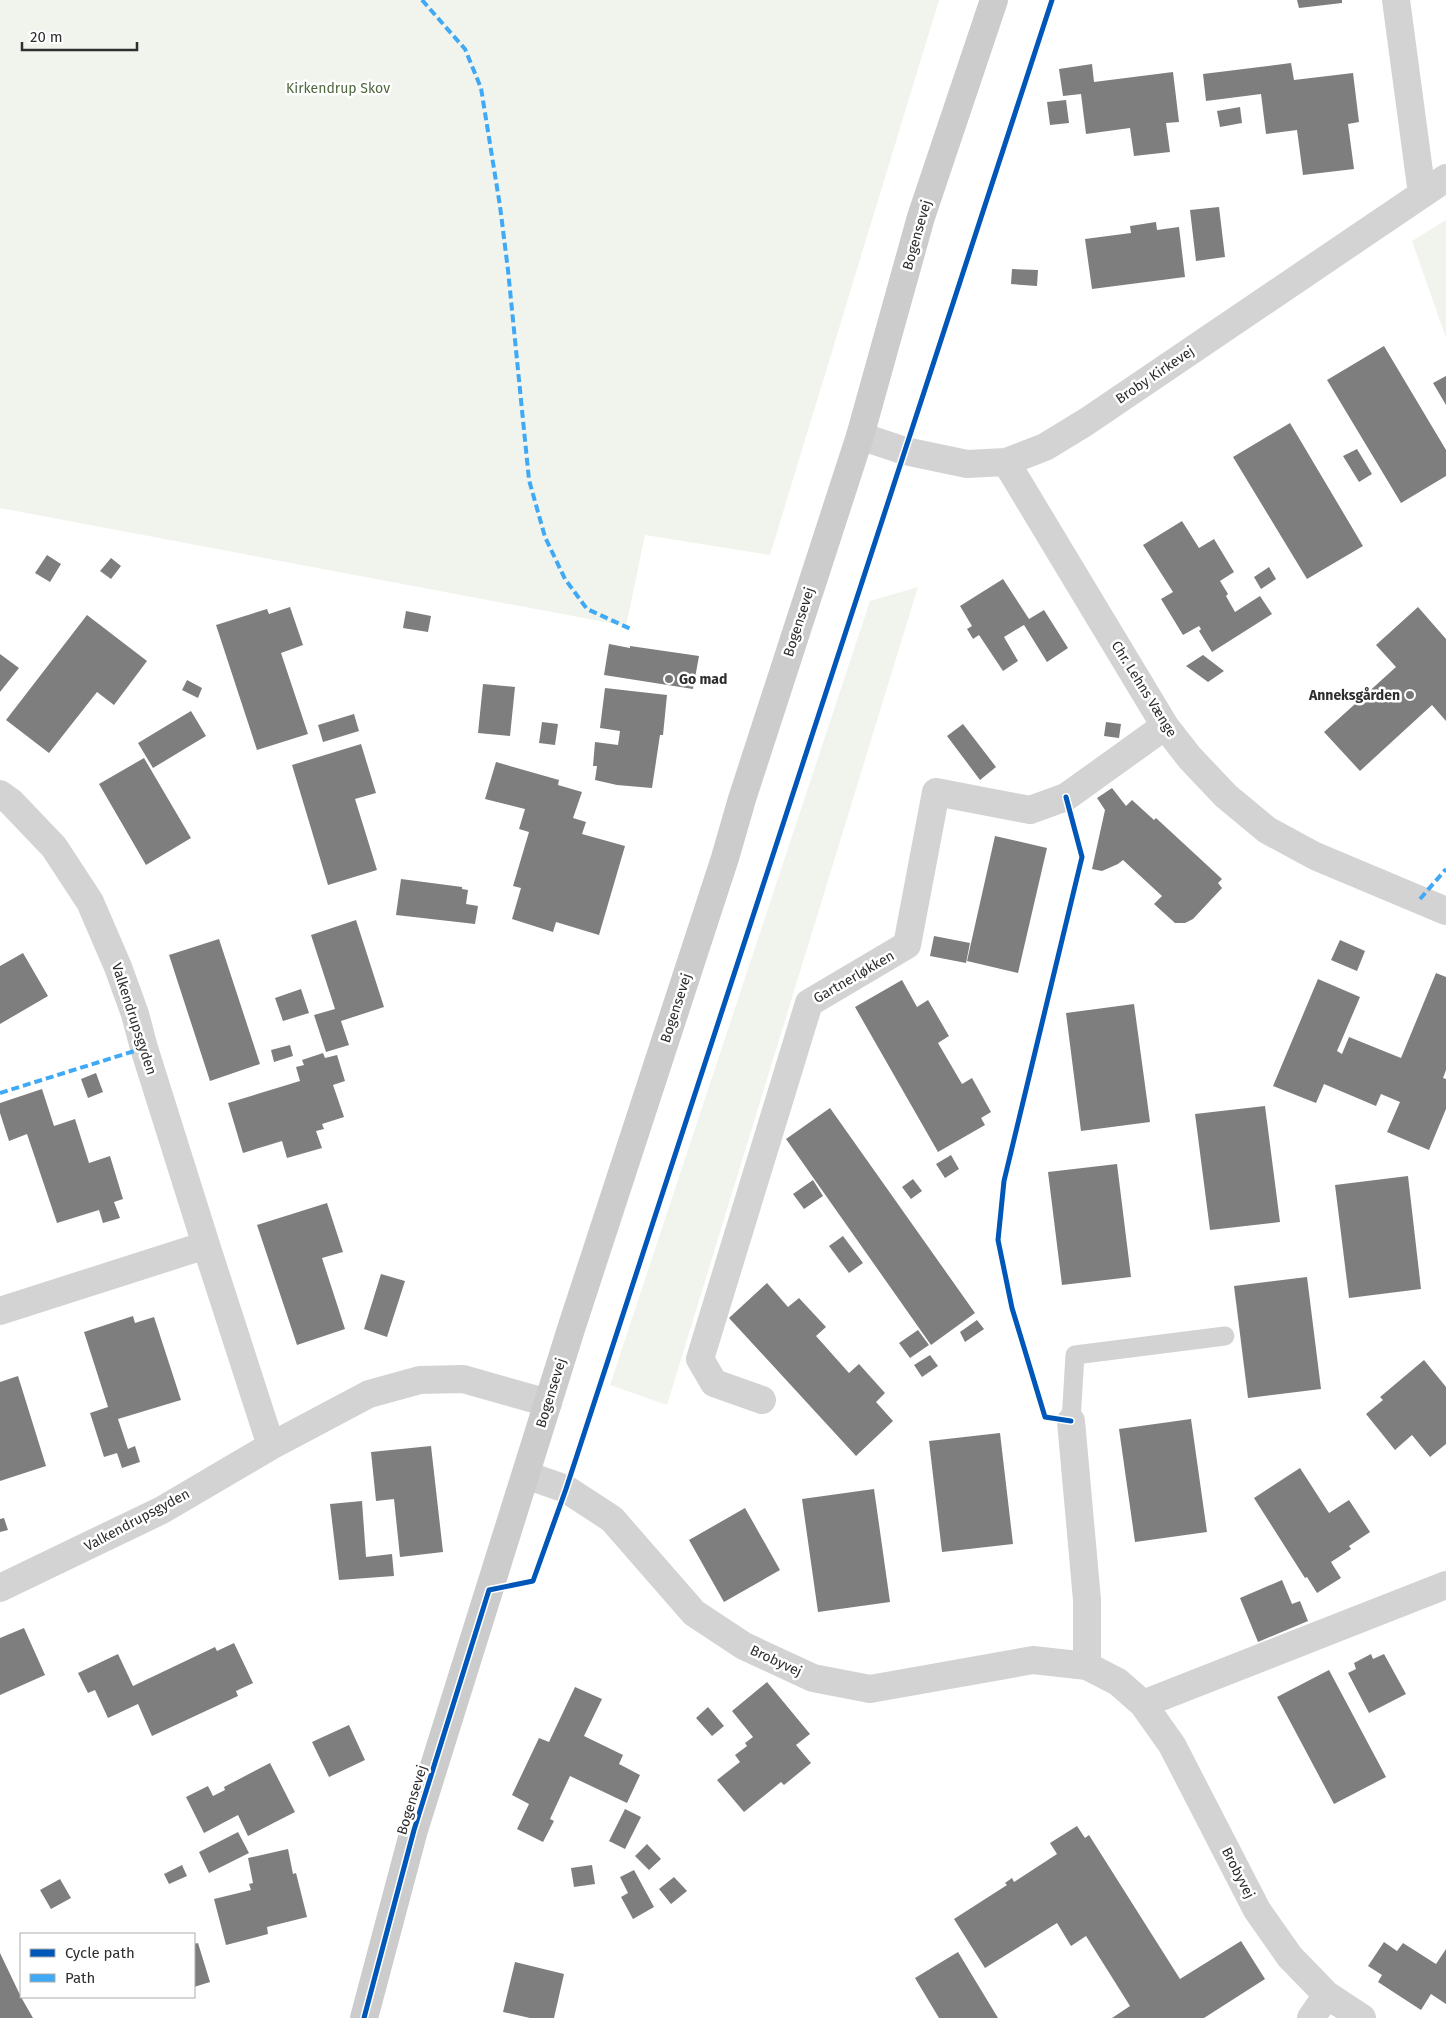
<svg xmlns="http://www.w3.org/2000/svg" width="1446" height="2018" viewBox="0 0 1446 2018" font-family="'Fira Sans',sans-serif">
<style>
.green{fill:#f0f4ec}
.building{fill:#7e7e7e}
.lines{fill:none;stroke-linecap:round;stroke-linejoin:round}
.service{stroke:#d3d3d3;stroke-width:19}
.minor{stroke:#d3d3d3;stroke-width:28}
.secondary{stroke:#ccc;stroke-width:28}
.quiet{stroke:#3fa9f5;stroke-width:4;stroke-dasharray:8 4;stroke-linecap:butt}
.cycleway-casing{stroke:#fff;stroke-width:8}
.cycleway{stroke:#0057b8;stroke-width:5}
.poi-dot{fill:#777;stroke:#fff;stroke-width:2}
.labels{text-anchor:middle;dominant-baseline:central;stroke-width:5;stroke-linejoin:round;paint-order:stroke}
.park-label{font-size:14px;fill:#4f673e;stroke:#fff}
.street-label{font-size:14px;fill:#2e2e2e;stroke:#fff}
.poi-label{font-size:14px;font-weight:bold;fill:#2e2e2e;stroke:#fff;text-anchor:start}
</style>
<rect width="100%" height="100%" fill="#fff"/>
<path class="green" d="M 0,0 L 939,0 L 770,555 L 645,535 L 626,626 L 0,508 Z
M 1446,220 L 1446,338 L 1412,241 Z
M 918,587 L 667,1405 L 610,1385 L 870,601 Z"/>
<path class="building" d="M 1297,0 L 1342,0 L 1342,3 L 1299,8 Z
M 1291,63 L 1294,80 L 1353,73 L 1359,122 L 1348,124 L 1354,169 L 1303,175 L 1297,130 L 1266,134 L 1261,94 L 1206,101 L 1203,74 Z
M 1092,64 L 1094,82 L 1173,72 L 1179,122 L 1166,123 L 1170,152 L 1134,156 L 1130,128 L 1086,134 L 1081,94 L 1063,96 L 1059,69 Z
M 1066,100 L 1069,123 L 1050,125 L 1047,102 Z
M 1240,107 L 1242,123 L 1220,127 L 1217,111 Z
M 1219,207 L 1225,257 L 1196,261 L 1190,210 Z
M 1156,222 L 1157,230 L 1179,227 L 1185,277 L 1092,289 L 1085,239 L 1131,233 L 1130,226 Z
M 1012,269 L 1038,270 L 1037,286 L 1011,284 Z
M 1384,346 L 1446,450 L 1446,476 L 1401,503 L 1327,380 Z
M 1446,376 L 1446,405 L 1433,383 Z
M 1290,423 L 1363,546 L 1307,579 L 1233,457 Z
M 1357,449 L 1372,474 L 1359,482 L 1343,456 Z
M 1182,521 L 1199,548 L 1214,539 L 1234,572 L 1220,581 L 1228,594 L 1226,596 L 1235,612 L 1260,596 L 1272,614 L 1212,652 L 1199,631 L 1201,629 L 1199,626 L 1183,635 L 1161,599 L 1173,592 L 1143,545 Z
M 47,555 L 61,564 L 50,582 L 35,573 Z
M 111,558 L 121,566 L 111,579 L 100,571 Z
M 1269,567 L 1276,579 L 1261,589 L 1254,577 Z
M 1003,579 L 1029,619 L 1044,610 L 1068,648 L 1047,662 L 1024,625 L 1004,637 L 1018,661 L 1003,671 L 979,635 L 973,639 L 967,629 L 972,626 L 960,606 Z
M 290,607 L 303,645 L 281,653 L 308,734 L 257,750 L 216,625 L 267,609 L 269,614 Z
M 1418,607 L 1446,639 L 1446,721 L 1432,705 L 1360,771 L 1324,732 L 1396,667 L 1376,645 Z
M 406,611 L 431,616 L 428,632 L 403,628 Z
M 87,615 L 147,661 L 114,705 L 97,692 L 49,753 L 6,720 Z
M 609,644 L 630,648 L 630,646 L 699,656 L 693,689 L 604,675 Z
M 0,654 L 19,668 L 0,692 Z
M 1203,655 L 1224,671 L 1208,682 L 1186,666 Z
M 187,680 L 202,688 L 198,698 L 182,690 Z
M 483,684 L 515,687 L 510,736 L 478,733 Z
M 605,688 L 667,695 L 663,735 L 660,735 L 652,788 L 617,785 L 595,780 L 597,766 L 593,766 L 595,742 L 618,745 L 620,731 L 600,728 Z
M 191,711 L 206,736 L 153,768 L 138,743 Z
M 354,714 L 359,731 L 323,742 L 318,725 Z
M 542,722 L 558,724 L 555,745 L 539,743 Z
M 1106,722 L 1121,724 L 1119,738 L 1104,736 Z
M 963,724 L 996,767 L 980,780 L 947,736 Z
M 361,744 L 376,793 L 355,799 L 377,870 L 328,885 L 292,765 Z
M 144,758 L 191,838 L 146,865 L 99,784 Z
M 496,762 L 559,780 L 558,785 L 582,792 L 573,818 L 586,822 L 582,834 L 625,846 L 599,935 L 556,922 L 553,932 L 512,919 L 521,888 L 513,886 L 529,832 L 519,829 L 525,809 L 485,799 Z
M 1112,788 L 1126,806 L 1132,800 L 1154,820 L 1156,818 L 1222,879 L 1218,883 L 1222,888 L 1193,919 L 1185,923 L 1175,923 L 1154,904 L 1162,896 L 1123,860 L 1118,864 L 1102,871 L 1092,869 L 1105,810 L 1097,798 Z
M 995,836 L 1047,848 L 1018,973 L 967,961 Z
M 401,879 L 462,887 L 462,889 L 468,890 L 466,904 L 478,906 L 475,924 L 396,915 Z
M 356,920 L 384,1007 L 341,1021 L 349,1045 L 326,1052 L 314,1015 L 335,1009 L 311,935 Z
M 934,936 L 970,943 L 966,963 L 930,956 Z
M 219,939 L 260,1064 L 210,1081 L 169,955 Z
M 1340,940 L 1365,951 L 1357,971 L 1331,960 Z
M 23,953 L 48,996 L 0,1024 L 0,966 Z
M 1436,973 L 1446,977 L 1446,1070 L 1443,1078 L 1446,1079 L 1446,1109 L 1429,1150 L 1387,1132 L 1400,1102 L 1381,1094 L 1376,1106 L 1324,1084 L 1316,1103 L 1273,1086 L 1318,979 L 1360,997 L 1337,1051 L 1342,1054 L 1349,1037 L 1401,1058 Z
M 902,980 L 917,1007 L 928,1000 L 949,1036 L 938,1043 L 962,1084 L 972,1078 L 991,1112 L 981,1118 L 985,1125 L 938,1152 L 855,1007 Z
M 301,989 L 309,1013 L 283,1021 L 275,998 Z
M 1134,1004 L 1150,1122 L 1081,1131 L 1066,1013 Z
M 290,1045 L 293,1056 L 274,1062 L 271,1050 Z
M 323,1053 L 325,1058 L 337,1055 L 345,1081 L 333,1085 L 344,1117 L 322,1124 L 324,1129 L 316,1131 L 322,1148 L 287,1158 L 282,1141 L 243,1153 L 228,1103 L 300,1081 L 296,1067 L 304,1065 L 302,1060 Z
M 96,1073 L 103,1092 L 88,1098 L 81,1079 Z
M 42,1089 L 54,1126 L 75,1119 L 89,1163 L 110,1156 L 123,1199 L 114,1202 L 120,1218 L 103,1223 L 99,1210 L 57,1223 L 27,1134 L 9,1141 L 0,1113 L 0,1103 Z
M 1265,1106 L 1280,1222 L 1210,1230 L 1195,1114 Z
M 830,1108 L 975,1313 L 931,1345 L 786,1139 Z
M 951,1155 L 959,1169 L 945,1178 L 936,1164 Z
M 1117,1164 L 1131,1277 L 1062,1285 L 1048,1172 Z
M 1408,1176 L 1421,1289 L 1349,1298 L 1335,1185 Z
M 913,1179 L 922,1191 L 911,1199 L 902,1187 Z
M 813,1180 L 823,1196 L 804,1209 L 793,1194 Z
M 327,1203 L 343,1252 L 322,1258 L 345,1329 L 297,1345 L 257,1225 Z
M 843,1236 L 863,1263 L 849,1273 L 829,1246 Z
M 381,1274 L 405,1281 L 387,1337 L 364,1329 Z
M 1307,1277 L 1321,1389 L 1248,1398 L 1234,1286 Z
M 767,1283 L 788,1307 L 799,1298 L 826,1327 L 816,1336 L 849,1373 L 859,1364 L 885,1393 L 876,1402 L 893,1421 L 856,1456 L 729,1318 Z
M 133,1316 L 135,1323 L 154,1317 L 181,1400 L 118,1419 L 128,1449 L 135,1446 L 140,1462 L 122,1468 L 117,1453 L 104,1457 L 90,1413 L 108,1407 L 84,1332 Z
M 977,1320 L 984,1329 L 965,1342 L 960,1332 Z
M 918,1330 L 929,1345 L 910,1358 L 899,1343 Z
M 930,1355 L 938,1366 L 922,1377 L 914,1365 Z
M 1424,1360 L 1446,1387 L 1446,1444 L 1430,1457 L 1412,1435 L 1395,1450 L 1366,1414 L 1383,1400 L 1380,1397 Z
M 18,1376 L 46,1466 L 0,1481 L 0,1382 Z
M 1191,1419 L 1207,1532 L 1135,1542 L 1119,1429 Z
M 1000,1433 L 1013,1544 L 942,1552 L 929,1441 Z
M 431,1446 L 443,1552 L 400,1557 L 394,1499 L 376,1501 L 371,1452 Z
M 1300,1468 L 1329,1513 L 1349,1500 L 1370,1532 L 1349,1546 L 1351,1549 L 1331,1562 L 1341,1578 L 1317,1593 L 1307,1577 L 1305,1578 L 1254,1498 Z
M 874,1489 L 890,1602 L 818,1612 L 802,1499 Z
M 362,1501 L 366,1557 L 392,1554 L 394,1576 L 339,1580 L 330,1504 Z
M 745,1508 L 780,1570 L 724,1602 L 689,1540 Z
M 4,1518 L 8,1530 L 0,1532 L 0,1519 Z
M 1282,1580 L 1292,1604 L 1300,1601 L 1308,1621 L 1258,1642 L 1240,1598 Z
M 24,1628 L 45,1675 L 0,1695 L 0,1638 Z
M 234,1643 L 253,1683 L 236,1691 L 238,1696 L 152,1736 L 138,1704 L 108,1718 L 95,1690 L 88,1693 L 78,1673 L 118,1654 L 133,1686 L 215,1647 L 217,1651 Z
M 1371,1654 L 1373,1659 L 1384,1654 L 1406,1694 L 1369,1713 L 1348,1673 L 1356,1669 L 1354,1663 Z
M 1329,1670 L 1386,1777 L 1334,1804 L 1277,1697 Z
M 767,1682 L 810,1734 L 796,1745 L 811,1763 L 784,1785 L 781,1782 L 744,1812 L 717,1780 L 740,1762 L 735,1755 L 747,1746 L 745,1743 L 753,1737 L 732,1711 Z
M 575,1687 L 602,1699 L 584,1736 L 623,1755 L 619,1764 L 640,1775 L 627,1803 L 570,1776 L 550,1819 L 554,1821 L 543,1842 L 517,1829 L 529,1804 L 512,1795 L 539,1738 L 549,1742 Z
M 708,1707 L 724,1726 L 712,1736 L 696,1718 Z
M 349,1725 L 365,1760 L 329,1777 L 312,1742 Z
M 270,1763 L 295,1812 L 248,1836 L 238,1815 L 204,1833 L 186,1797 L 208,1786 L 213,1796 L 225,1790 L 224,1787 Z
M 625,1809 L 641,1817 L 625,1849 L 609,1841 Z
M 1077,1826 L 1085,1838 L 1089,1835 L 1180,1979 L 1241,1941 L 1265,1979 L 1204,2018 L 1112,2018 L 1130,2006 L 1086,1936 L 1071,1946 L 1057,1923 L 985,1968 L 954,1919 L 1007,1885 L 1005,1883 L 1012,1878 L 1014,1882 L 1057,1854 L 1050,1843 Z
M 238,1832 L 249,1853 L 209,1873 L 199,1852 Z
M 647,1844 L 661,1859 L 649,1870 L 635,1856 Z
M 288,1849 L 293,1874 L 296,1873 L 307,1917 L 267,1927 L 268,1934 L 226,1945 L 214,1899 L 251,1890 L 249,1884 L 253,1883 L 248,1858 Z
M 182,1865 L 187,1876 L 169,1884 L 164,1874 Z
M 592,1865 L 595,1884 L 574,1887 L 571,1868 Z
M 634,1870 L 654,1907 L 633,1919 L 621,1897 L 628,1893 L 620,1877 Z
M 674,1877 L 687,1891 L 671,1904 L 659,1889 Z
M 60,1879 L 71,1898 L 51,1909 L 40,1890 Z
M 1384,1942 L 1397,1951 L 1403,1943 L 1436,1964 L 1446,1949 L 1446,2004 L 1431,1994 L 1421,2010 L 1378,1982 L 1382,1975 L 1368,1966 Z
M 198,1943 L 210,1982 L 194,1987 L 194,1944 Z
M 958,1952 L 998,2018 L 939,2018 L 915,1978 Z
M 0,1953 L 21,1997 L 33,2018 L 0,2018 Z
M 515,1962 L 564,1974 L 554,2018 L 530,2018 L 503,2012 Z"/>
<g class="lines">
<path class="service" d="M 1071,1421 L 1075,1355 L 1225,1336"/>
<path class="minor" d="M 1396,0 L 1422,194
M 860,436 L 905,451 L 967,464 L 1006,462 L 1045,447 L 1086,422 L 1446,178
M 1006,462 L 1165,726 L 1190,758 L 1226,796 L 1267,830 L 1315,856 L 1446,911
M 0,794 L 11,802 L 54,847 L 90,902 L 118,967 L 135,1014 L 144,1048 L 206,1245 L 271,1446
M 0,1311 L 206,1245
M 762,1400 L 714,1383 L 700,1359 L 809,1003 L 907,945 L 936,792 L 1030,810 L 1066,797 L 1165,726
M 1071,1421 L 1087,1600 L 1087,1666
M 526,1475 L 566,1489 L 612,1519 L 694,1613 L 744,1646 L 813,1678 L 870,1689 L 1033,1660 L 1087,1666 L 1118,1682 L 1143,1704 L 1172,1745 L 1257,1910 L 1290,1957 L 1327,1995 L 1362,2018
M 0,1588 L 162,1510 L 271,1446 L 369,1394 L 420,1380 L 463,1379 L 548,1403
M 1143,1704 L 1446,1585
M 1311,2018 L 1327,1995"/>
<path class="secondary" d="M 364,2018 L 414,1830 L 571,1329 L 725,858 L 742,799 L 860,436 L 921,217 L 994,0"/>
<path class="quiet" d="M 422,0 L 465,49 L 481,88 L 500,206 L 508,270 L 529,480 L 545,537 L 565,579 L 587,609 L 633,630
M 1420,899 L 1446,869
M 0,1093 L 144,1048"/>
<defs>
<path id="cycleway" d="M 1066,797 L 1082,857 L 1004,1181 L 998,1240 L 1012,1308 L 1045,1417 L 1071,1421
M 364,2018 L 414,1830 L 489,1590 L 533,1581 L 566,1489 L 1052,0"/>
</defs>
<use href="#cycleway" class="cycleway-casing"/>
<use href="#cycleway" class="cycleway"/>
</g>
<g class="poi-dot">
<circle cx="669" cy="679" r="5"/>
<circle cx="1410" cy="695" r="5"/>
</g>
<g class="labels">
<g class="park-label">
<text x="338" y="88">Kirkendrup Skov</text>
</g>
<g class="street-label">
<text transform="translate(917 235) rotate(-74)">Bogensevej</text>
<text transform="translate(1155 375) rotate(-34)">Broby Kirkevej</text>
<text transform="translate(799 622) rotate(-72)">Bogensevej</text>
<text transform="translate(1144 689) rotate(58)">Chr. Lehns Vænge</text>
<text transform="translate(854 977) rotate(-30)">Gartnerløkken</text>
<text transform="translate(676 1008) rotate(-72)">Bogensevej</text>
<text transform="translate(134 1019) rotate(72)">Valkendrupsgyden</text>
<text transform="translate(551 1393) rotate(-73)">Bogensevej</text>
<text transform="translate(137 1520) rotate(-28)">Valkendrupsgyden</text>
<text transform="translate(776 1661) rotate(25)">Brobyvej</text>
<text transform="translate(412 1800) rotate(-73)">Bogensevej</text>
<text transform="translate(1238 1873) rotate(63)">Brobyvej</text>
</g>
<g class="poi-label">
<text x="679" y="679">Go mad</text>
<text x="1400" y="695" text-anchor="end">Anneksgården</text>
</g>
</g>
<rect x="20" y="1933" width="175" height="65" fill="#ffffff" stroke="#ababab"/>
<rect x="30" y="1949" width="25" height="8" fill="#0057b8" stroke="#ababab"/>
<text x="65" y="1958" font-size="15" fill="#2e2e2e">Cycle path</text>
<rect x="30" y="1974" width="25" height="8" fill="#3fa9f5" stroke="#ababab"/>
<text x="65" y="1983" font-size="15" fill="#2e2e2e">Path</text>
<path d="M22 42v8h115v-8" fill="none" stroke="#2e2e2e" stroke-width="2.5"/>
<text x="30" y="42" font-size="15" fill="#2e2e2e" stroke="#ffffff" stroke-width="4" paint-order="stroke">20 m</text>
</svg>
